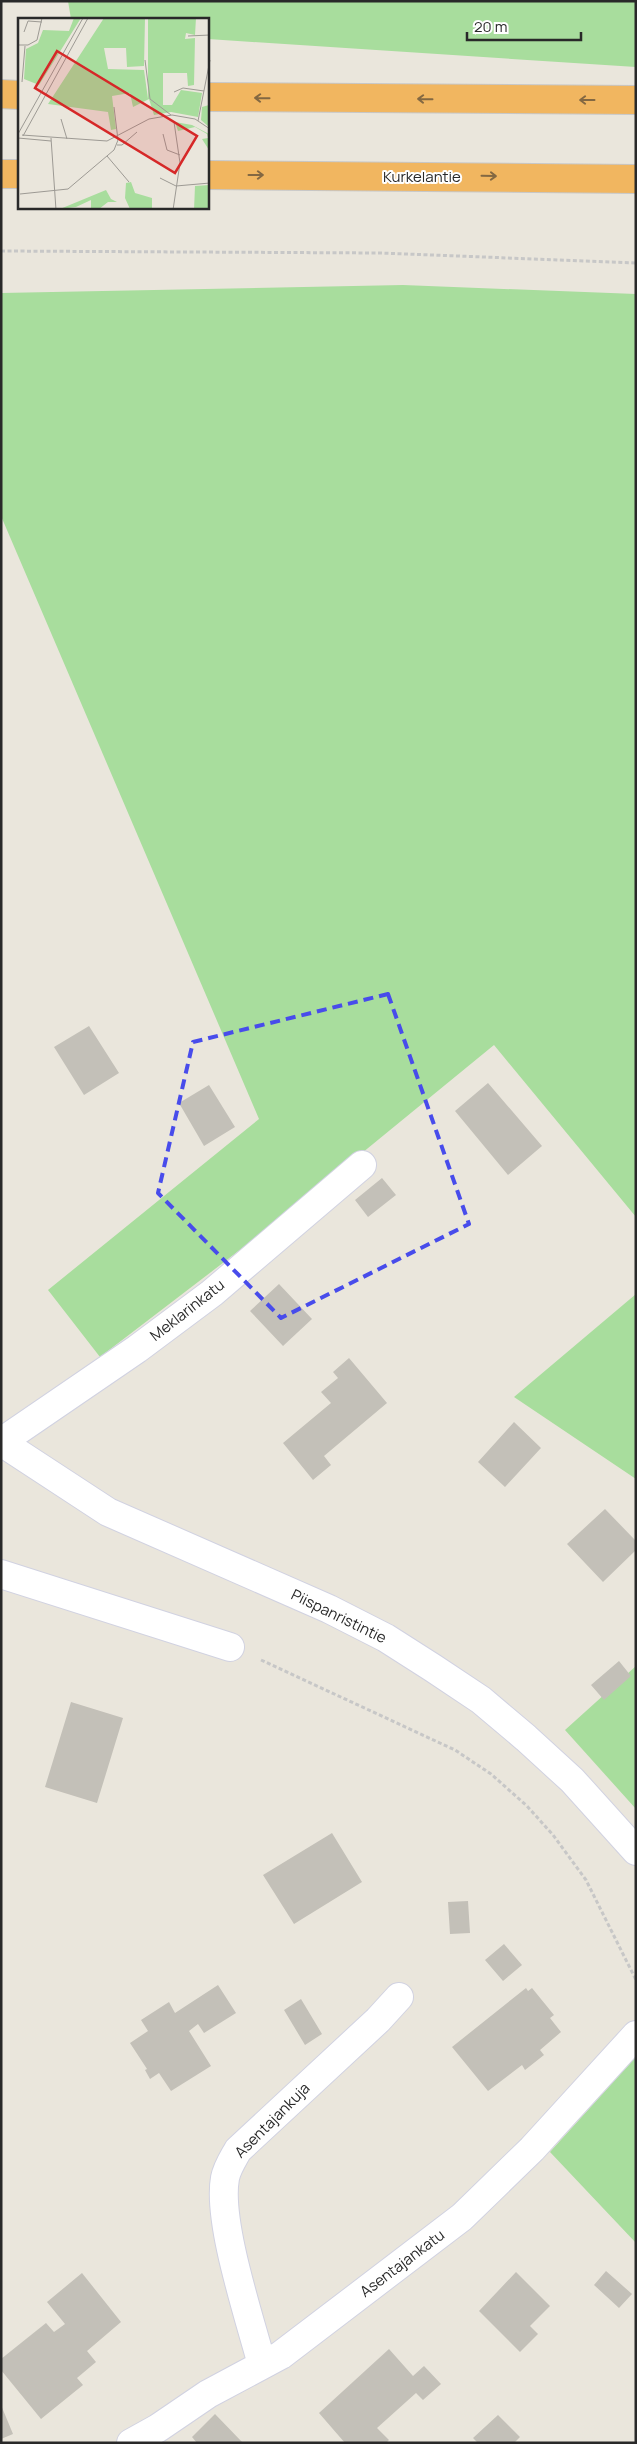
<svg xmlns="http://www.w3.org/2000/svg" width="637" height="2444" viewBox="0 0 637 2444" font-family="Manrope,sans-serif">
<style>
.green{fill:#a8dd9d}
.building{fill:#c3c0b8}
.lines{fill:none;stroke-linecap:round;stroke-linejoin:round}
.minor-casing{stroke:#d1d2e1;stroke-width:30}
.tertiary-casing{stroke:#d1d2e1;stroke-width:30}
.motorway-casing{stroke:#c7c7c7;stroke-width:30}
.path{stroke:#c7c7c7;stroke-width:3;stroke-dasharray:4 2.5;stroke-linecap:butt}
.minor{stroke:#fff;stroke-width:28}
.tertiary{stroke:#fff;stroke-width:28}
.motorway{stroke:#f1b660;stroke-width:28}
.oneway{stroke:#836842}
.marked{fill:none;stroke:#484ceb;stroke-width:4;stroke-dasharray:10 6;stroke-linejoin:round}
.labels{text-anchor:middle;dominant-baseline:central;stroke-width:4;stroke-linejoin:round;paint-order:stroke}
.street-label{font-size:15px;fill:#292929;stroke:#fff}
.inset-road{fill:none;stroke:#9d9a94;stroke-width:1}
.view{fill:#d62828;fill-opacity:0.15;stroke:#d62828;stroke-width:2.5}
.inset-edge{fill:none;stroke:#292929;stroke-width:2.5}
</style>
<rect width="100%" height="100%" fill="#eae6dc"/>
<path class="green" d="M 68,1 L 636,1 L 636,67 L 208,39 L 208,19 L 71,19 Z
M 403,285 L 636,294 L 636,1217 L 494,1045 L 296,1207 L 100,1357 L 48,1290 L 259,1119 L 1,516 L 1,293 Z
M 636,1294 L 636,1479 L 514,1397 Z
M 636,1666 L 636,1809 L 565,1730 Z
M 636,2057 L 636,2243 L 550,2152 Z"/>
<path class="building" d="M 89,1026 L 119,1073 L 84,1095 L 54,1047 Z
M 488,1083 L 542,1146 L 508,1175 L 455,1111 Z
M 209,1085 L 235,1127 L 204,1146 L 179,1103 Z
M 382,1178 L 396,1195 L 368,1217 L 355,1200 Z
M 279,1284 L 312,1319 L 283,1346 L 250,1311 Z
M 349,1358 L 387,1403 L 324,1456 L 331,1465 L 313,1480 L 283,1443 L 331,1403 L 321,1392 L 338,1378 L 333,1372 Z
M 514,1422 L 541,1448 L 505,1487 L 478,1462 Z
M 605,1509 L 636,1541 L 636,1550 L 603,1582 L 567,1544 Z
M 619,1661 L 631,1676 L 604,1700 L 591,1685 Z
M 71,1702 L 123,1718 L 97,1803 L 45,1787 Z
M 332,1833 L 362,1882 L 294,1924 L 263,1875 Z
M 468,1901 L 470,1933 L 450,1934 L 448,1902 Z
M 504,1944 L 522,1965 L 503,1981 L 485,1960 Z
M 218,1985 L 236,2013 L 204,2033 L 198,2024 L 189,2031 L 211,2066 L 171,2091 L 159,2073 L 150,2079 L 145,2070 L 147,2069 L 130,2043 L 148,2031 L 141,2020 L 169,2002 L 175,2013 Z
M 526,1988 L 528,1991 L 532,1988 L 554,2015 L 550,2018 L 561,2032 L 540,2050 L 544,2055 L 525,2070 L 522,2065 L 488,2091 L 452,2047 Z
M 301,1999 L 322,2034 L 305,2045 L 284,2010 Z
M 606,2271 L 632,2294 L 619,2308 L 594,2285 Z
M 516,2272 L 550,2306 L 530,2326 L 538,2334 L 520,2352 L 479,2311 Z
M 82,2273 L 121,2322 L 87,2351 L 96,2362 L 77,2378 L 83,2385 L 41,2419 L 1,2370 L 1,2359 L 46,2323 L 54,2332 L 65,2324 L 47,2302 Z
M 389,2349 L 413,2376 L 424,2366 L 441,2384 L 423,2400 L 416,2393 L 377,2428 L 389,2440 L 386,2443 L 345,2443 L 319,2413 Z
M 1,2405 L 13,2434 L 1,2439 Z
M 215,2414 L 243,2443 L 197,2443 L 192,2437 Z
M 498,2415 L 520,2437 L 514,2443 L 478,2443 L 473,2438 Z"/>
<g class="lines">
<defs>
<path id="minor" d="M 1,1442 L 137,1349 L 212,1293 L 362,1165
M 1,1574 L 230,1647
M 262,2365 C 250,2319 217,2222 225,2178 C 227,2168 233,2159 238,2150 L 378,2020 L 399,1997
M 131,2443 L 158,2428 L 208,2394 L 281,2355 L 462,2217 L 532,2149 L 636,2035"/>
<path id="tertiary" d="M 1,1442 L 108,1512 L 329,1609 L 386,1638 L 433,1668 L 481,1700 L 526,1738 L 572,1780 L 636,1851"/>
<path id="motorway" d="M 1,94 L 19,95
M 208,97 L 636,100
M 1,174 L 19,174
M 208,175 L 636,179"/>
</defs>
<use href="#minor" class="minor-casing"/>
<use href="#tertiary" class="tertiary-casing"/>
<use href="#motorway" class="motorway-casing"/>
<path class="path" d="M 1,251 L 381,253 L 636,263
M 261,1660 L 455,1750 L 491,1774 L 527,1806 L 553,1835 L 586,1880 L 636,1980"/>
<use href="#minor" class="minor"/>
<use href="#tertiary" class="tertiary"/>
<use href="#motorway" class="motorway"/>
</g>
<defs><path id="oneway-shaft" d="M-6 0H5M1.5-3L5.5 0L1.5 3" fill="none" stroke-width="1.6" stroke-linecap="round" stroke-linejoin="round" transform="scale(1.25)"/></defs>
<g class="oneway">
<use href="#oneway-shaft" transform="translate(262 98) rotate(-179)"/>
<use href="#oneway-shaft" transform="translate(425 99) rotate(-179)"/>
<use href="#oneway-shaft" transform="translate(587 100) rotate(-180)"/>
<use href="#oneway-shaft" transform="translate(256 175)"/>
<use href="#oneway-shaft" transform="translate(489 176) rotate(1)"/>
</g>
<path class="marked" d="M 388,994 L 469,1224 L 281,1318 L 158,1193 L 193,1042 Z"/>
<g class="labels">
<g class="street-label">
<text x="422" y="176">Kurkelantie</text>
<text transform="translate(187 1310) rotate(-38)">Meklarinkatu</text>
<text transform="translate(339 1616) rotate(26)">Piispanristintie</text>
<text transform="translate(272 2120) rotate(-45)">Asentajankuja</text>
<text transform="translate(402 2263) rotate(-37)">Asentajankatu</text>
</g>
</g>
<g transform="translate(18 18)">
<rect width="191" height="191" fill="#eae6dc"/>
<path d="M 56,0 L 63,0 L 21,67 L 6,61 L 8,31 L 20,25 L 25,12 L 51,13 ZM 86,0 L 127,0 L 126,48 L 109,49 L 108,30 L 86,30 L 90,51 L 126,52 L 130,81 L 130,0 L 178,0 L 177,17 L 168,15 L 167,21 L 177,20 L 176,67 L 170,68 L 169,55 L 145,55 L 145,87 L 154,87 L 163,72 L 184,75 L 180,99 L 153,94 L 136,97 L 131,81 L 115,89 L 112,75 L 94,78 L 98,111 L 93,112 L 90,94 L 30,86 ZM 191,87 L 192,89 L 191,109 L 183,102 L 184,89 ZM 157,104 L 174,107 L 191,116 L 191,132 L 184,121 L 190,120 L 189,116 L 177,109 L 160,113 ZM 113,164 L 117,175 L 134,180 L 134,191 L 112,191 L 107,180 L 108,165 ZM 191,167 L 191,191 L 176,192 L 177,168 ZM 88,172 L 93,181 L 99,184 L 90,184 L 81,191 L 73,191 L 73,182 L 58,189 L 42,191 Z" fill="#a8dd9d"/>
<path class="inset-road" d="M 6,14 L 10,3 L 24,4M 170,18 L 192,17M 0,27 L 10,27 L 19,22 L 24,0M 127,42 L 132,81 L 153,97M 4,64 L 7,28M 156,74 L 165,70 L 186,73M 43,101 L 49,121M 180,103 L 192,42M 0,116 L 65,0M 145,116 L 149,132 L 162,137M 4,117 L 89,123 L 131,101 L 154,97 L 177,101 L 192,111M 5,118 L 70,0M 0,120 L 33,123M 33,120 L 38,192M 99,127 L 104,127 L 119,114M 89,138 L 111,164M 142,160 L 158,168 L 192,165M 2,176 L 50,171 L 96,132 L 100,122 L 96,89M 155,192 L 162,145 L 156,104"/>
<path class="view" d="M 39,33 L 179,118 L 157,155 L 17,70 Z"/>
<rect width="191" height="191" class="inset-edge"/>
</g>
<rect width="637" height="2444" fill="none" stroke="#292929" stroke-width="5"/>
<path d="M467 32v8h114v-8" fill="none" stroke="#292929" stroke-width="2.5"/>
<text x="474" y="32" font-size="15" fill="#292929" stroke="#ffffff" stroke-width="4" paint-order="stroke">20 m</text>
</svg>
